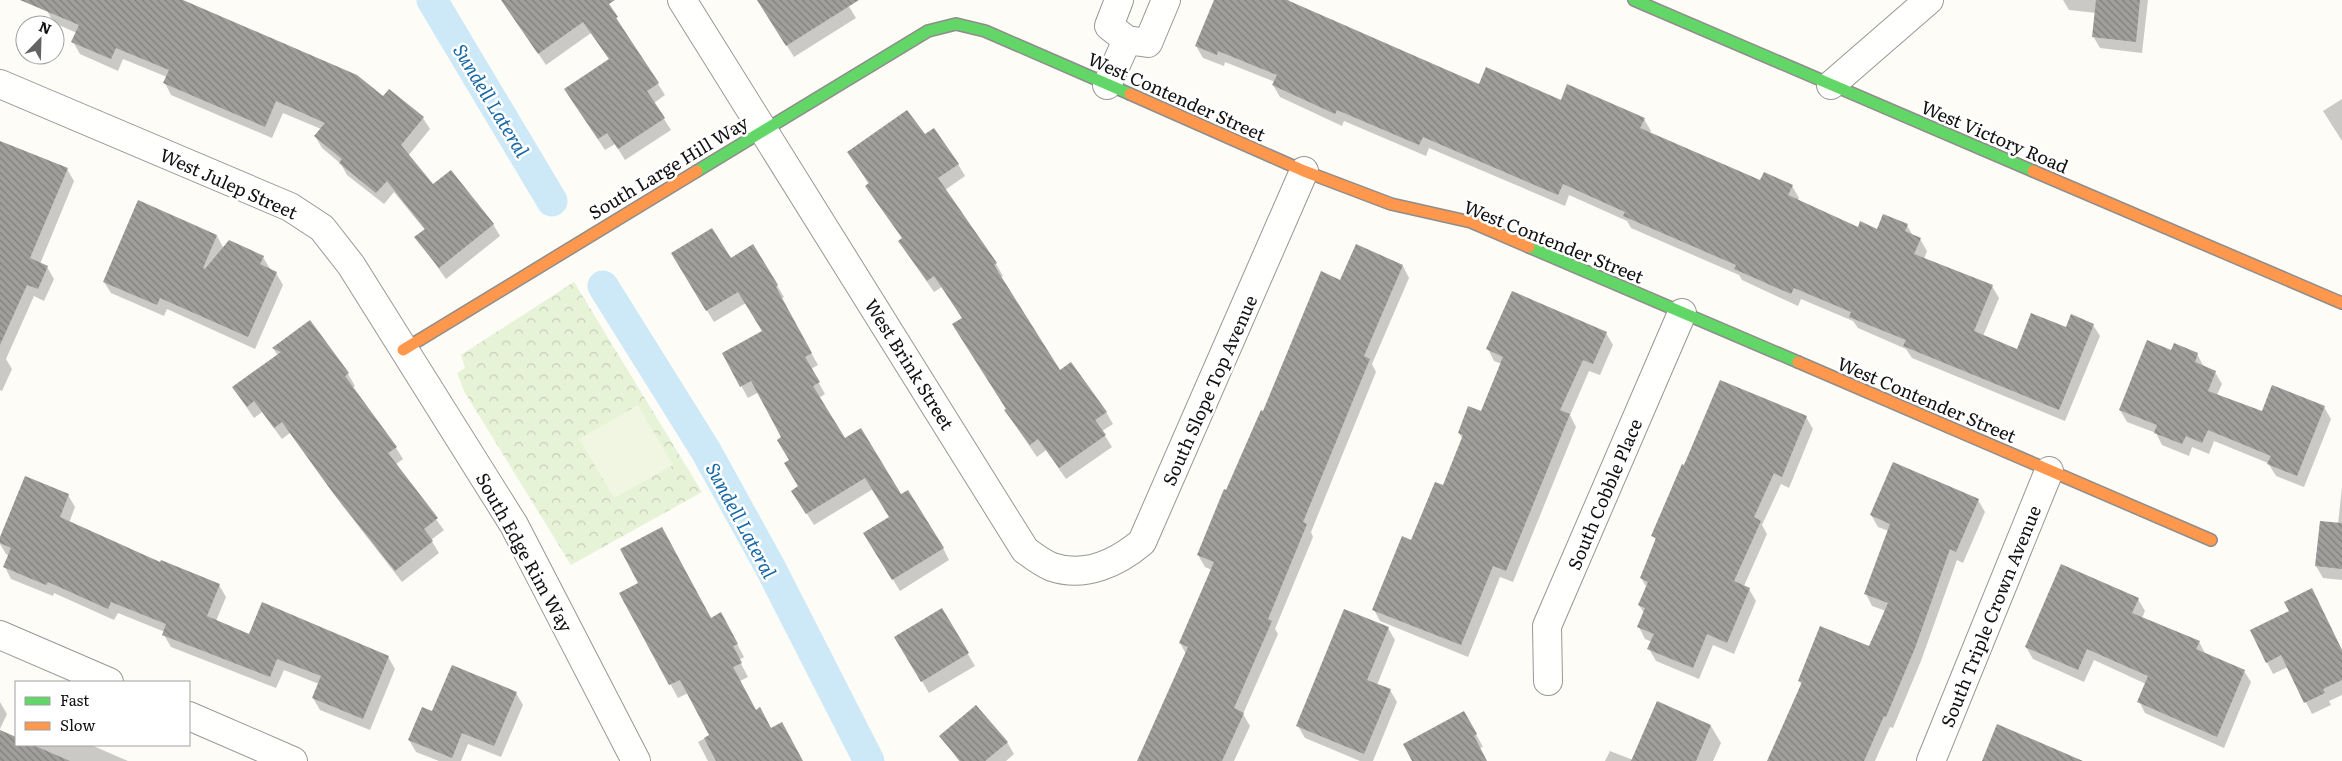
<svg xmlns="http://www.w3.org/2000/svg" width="2342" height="761" viewBox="0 0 2342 761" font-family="Literata,serif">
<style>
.park{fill:url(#park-crowns)}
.pitch{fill:#f0f6e1}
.shadow{fill:#0003}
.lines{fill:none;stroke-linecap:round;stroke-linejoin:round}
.canal{stroke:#cde8f7;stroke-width:31}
.building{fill:url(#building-back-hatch)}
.street-casing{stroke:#979795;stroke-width:30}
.fast-casing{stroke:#8e8d8b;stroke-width:14}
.slow-casing{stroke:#8e8d8b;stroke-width:14}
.street{stroke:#fffffe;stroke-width:28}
.fast{stroke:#63d668;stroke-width:11}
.slow{stroke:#ff974d;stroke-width:11}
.labels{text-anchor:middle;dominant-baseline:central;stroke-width:5;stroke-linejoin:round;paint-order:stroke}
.street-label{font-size:18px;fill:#111;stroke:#fff}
.water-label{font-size:19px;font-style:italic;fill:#1768a6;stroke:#fff}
</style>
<defs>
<pattern id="park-crowns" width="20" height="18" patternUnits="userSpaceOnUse" patternTransform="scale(1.25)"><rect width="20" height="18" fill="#e7f3d7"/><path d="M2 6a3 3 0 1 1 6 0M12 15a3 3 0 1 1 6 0" fill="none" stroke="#c5cfb8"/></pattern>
<pattern id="building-back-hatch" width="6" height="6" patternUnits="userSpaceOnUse" patternTransform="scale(1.25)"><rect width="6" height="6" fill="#a19f9c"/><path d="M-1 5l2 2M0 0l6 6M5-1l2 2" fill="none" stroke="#82807e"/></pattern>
</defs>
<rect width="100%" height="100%" fill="#fdfcf7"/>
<path class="park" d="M 574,282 L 702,492 L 571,565 L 464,391 L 457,373 L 465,368 L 461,355 Z"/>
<path class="pitch" d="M 638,405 L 673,465 L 614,498 L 579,439 Z"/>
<path class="shadow" d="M 51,0 L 180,0 L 423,118 L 430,129 L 408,156 L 432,186 L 493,224 L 500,236 L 446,279 L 416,237 L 425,230 L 394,192 L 384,204 L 347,175 L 341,164 L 322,148 L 315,136 L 321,129 L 283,113 L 272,138 L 171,95 L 165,83 L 167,77 L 123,59 L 118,71 L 80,54 L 73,42 L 77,33 L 54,23 L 47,11 Z
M 502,0 L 605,0 L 665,95 L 654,103 L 671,130 L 625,160 L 615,144 L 605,150 L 572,101 L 610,60 L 591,33 L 546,65 Z
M 758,0 L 845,0 L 856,18 L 794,57 Z
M 1215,0 L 1289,0 L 1288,2 L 1479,86 L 1644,119 L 1651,131 L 1650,133 L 1761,181 L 1792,186 L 1799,198 L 1798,200 L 1858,228 L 1877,230 L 1907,225 L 1913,236 L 1920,239 L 1927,251 L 1924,259 L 1992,286 L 1999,298 L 1983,336 L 2017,350 L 2067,329 L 2093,325 L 2100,336 L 2065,421 L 1912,358 L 1906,349 L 1858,328 L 1853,321 L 1801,299 L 1798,306 L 1742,280 L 1739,275 L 1631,228 L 1627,221 L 1569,195 L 1565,206 L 1429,148 L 1426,156 L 1344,121 L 1342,126 L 1280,97 L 1273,85 L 1275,82 L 1225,62 L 1224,66 L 1203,58 L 1196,46 Z
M 2063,0 L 2148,0 L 2142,53 L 2100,48 L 2093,36 L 2096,13 L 2069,10 Z
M 2342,99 L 2342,141 L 2323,111 Z
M 925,136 L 958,164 L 965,176 L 945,190 L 996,264 L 1003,276 L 1001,277 L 1060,372 L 1106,412 L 1113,424 L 1102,431 L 1112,447 L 1066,479 L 1046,450 L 1037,457 L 1013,422 L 963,319 L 942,287 L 934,292 L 907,253 L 900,241 L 906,243 L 849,153 Z
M 0,142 L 67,169 L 74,181 L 40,264 L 47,267 L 54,279 L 44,301 L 34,296 L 6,359 L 12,369 L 2,391 L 0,390 Z
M 138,202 L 217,236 L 224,249 L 263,257 L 270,269 L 276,273 L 283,285 L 255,349 L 167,309 L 164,316 L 111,293 L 104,282 Z
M 753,246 L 784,297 L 781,299 L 818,365 L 811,369 L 825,394 L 819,398 L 845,439 L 901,496 L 943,548 L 949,560 L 900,591 L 872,545 L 890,517 L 873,489 L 814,525 L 800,503 L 800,487 L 783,438 L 759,392 L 748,398 L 723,353 L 763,331 L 746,303 L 714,322 L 672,254 L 730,259 Z
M 1403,266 L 1409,278 L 1372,364 L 1376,372 L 1311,532 L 1313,537 L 1275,629 L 1278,634 L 1243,714 L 1250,726 L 1234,761 L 1192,761 L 1186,654 L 1180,643 L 1212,570 L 1205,567 L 1198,555 L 1264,413 L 1341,282 Z
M 310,321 L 348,374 L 355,386 L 352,388 L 396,448 L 403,459 L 395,465 L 444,530 L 431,540 L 439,553 L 402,582 L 342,505 L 290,433 L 282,439 L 262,412 L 254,418 L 233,388 L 278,356 L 273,348 Z
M 1606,333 L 1613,345 L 1600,375 L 1589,371 L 1570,415 L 1576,427 L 1513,582 L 1500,577 L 1468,657 L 1380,621 L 1374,610 L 1443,487 L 1463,440 L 1459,433 L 1482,413 L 1502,364 L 1494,361 L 1488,349 Z
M 2172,351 L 2197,354 L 2204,367 L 2215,372 L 2222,384 L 2217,395 L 2262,413 L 2324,407 L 2331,419 L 2304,487 L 2276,476 L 2268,463 L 2214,441 L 2209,454 L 2192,447 L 2189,456 L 2162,445 L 2156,433 L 2127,422 L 2120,410 Z
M 1806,417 L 1813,429 L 1789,488 L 1781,484 L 1762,525 L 1767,534 L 1744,586 L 1749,589 L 1756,601 L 1734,654 L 1713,645 L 1699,679 L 1656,661 L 1649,649 L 1652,642 L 1645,639 L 1639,627 L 1644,613 L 1639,605 L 1647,588 L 1641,578 L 1656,541 L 1653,536 Z
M 2342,487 L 2342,580 L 2323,578 L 2316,566 L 2338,524 Z
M 68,495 L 75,507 L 69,523 L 160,564 L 219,585 L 226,597 L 216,621 L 250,635 L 388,657 L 395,669 L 370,730 L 320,710 L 313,698 L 319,684 L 284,670 L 276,688 L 171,647 L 164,635 L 165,632 L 118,613 L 114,620 L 54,593 L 53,596 L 11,579 L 5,567 L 9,556 L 6,554 L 0,544 L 0,540 Z
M 1978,500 L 1985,512 L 1963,563 L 1957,560 L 1921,661 L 1893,728 L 1890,727 L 1875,761 L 1769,761 L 1802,685 L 1799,681 L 1870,648 L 1886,611 L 1872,606 L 1866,594 L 1889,531 L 1878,527 L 1871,515 Z
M 621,594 L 711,619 L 728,627 L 744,657 L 739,660 L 748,677 L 740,681 L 756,711 L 801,761 L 708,761 L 698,742 L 711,735 L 688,693 L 678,698 Z
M 2138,599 L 2145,611 L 2142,618 L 2199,642 L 2206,655 L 2244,671 L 2251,682 L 2224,748 L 2145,713 L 2139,701 L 2146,684 L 2094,660 L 2084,682 L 2033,659 L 2026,647 Z
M 942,610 L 975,666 L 929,693 L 896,637 Z
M 1388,628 L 1395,640 L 1377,685 L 1390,690 L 1397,702 L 1373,761 L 1360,761 L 1305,738 L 1298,726 Z
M 2251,631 L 2342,650 L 2342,695 L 2329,701 L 2331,705 L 2312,714 L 2288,667 L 2273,674 Z
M 516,693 L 523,705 L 501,757 L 468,744 L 461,761 L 439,761 L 416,752 L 409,740 L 433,713 Z
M 0,702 L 7,714 L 0,729 Z
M 1464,712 L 1483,747 L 1480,748 L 1486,761 L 1413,761 Z
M 1711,726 L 1721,743 L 1713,761 L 1605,761 L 1610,751 L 1633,760 Z
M 0,732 L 16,739 L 16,745 L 30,745 L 35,747 L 37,745 L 91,745 L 128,761 L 0,761 Z
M 941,736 L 1007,742 L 1014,754 L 1006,761 L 959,761 Z"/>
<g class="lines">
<path class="canal" d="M 432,0 L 552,201
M 603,286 L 706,451 L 770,567 L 869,761"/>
</g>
<path class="building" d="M 20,0 L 183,0 L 357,75 L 383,96 L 389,89 L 424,117 L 401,145 L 433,184 L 451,170 L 494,224 L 439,268 L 414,237 L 425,229 L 387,181 L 376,193 L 339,163 L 342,159 L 314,136 L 325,123 L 276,101 L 265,127 L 163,83 L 169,70 L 116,48 L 111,59 L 71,42 L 79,25 Z
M 501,0 L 615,0 L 609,4 L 618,17 L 616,18 L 659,83 L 647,91 L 665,118 L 618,149 L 607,133 L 598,139 L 564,89 L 609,59 L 583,22 L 538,54 Z
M 757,0 L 859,0 L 786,46 Z
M 1214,0 L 1287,0 L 1479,84 L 1486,67 L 1561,100 L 1567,84 L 1645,118 L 1640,128 L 1760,180 L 1764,172 L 1793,185 L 1788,195 L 1858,227 L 1860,221 L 1877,229 L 1883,214 L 1908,224 L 1905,231 L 1921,238 L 1914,254 L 1993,285 L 1974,331 L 2017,349 L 2031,313 L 2066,327 L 2071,314 L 2094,324 L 2059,410 L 1903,346 L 1906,340 L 1849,317 L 1851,312 L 1794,288 L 1791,294 L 1734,269 L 1736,265 L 1623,216 L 1625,212 L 1563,184 L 1558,195 L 1423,137 L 1419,145 L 1337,110 L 1335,114 L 1272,85 L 1277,75 L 1218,51 L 1217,55 L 1195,46 Z
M 2096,0 L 2140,0 L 2136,42 L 2092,37 Z
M 907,110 L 925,134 L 934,128 L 959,164 L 938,178 L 997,263 L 994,265 L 1060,370 L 1071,362 L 1107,412 L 1095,420 L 1106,435 L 1059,468 L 1038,439 L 1030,445 L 1004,410 L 1006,409 L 952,324 L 962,318 L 934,276 L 927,281 L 898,241 L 902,238 L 865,186 L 869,183 L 847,152 Z
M 0,141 L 68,168 L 30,258 L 48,266 L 38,289 L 27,285 L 0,345 Z
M 138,200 L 217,235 L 203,268 L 205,269 L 229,240 L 264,256 L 260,264 L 277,272 L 248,337 L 160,298 L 157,305 L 103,282 Z
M 712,228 L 731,258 L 753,244 L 778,285 L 776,287 L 812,353 L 805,357 L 820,382 L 813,386 L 845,438 L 861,428 L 901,494 L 908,490 L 944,548 L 892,580 L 863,533 L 889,517 L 865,478 L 806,514 L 791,491 L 798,486 L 784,463 L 789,460 L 777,440 L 781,437 L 751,381 L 740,387 L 722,353 L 762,331 L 738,292 L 706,311 L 671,253 Z
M 1356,244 L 1403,265 L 1364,356 L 1370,359 L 1303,522 L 1307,524 L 1268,619 L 1272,621 L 1234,708 L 1244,713 L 1222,761 L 1137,761 L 1188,647 L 1179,643 L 1214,562 L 1197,555 L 1224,489 L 1226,490 L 1261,410 L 1263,411 L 1321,271 L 1340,280 Z
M 1512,291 L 1607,332 L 1593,364 L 1583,360 L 1560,410 L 1570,414 L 1506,571 L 1493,566 L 1461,645 L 1372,610 L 1402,536 L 1411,540 L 1435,482 L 1443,485 L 1463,435 L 1458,433 L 1468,406 L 1481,411 L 1503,357 L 1486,349 Z
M 310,320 L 349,373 L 345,376 L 397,447 L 388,453 L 438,518 L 424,529 L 433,541 L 395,571 L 333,493 L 282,422 L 274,428 L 254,401 L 247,407 L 232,387 L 281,352 L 272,348 Z
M 2147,340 L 2171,350 L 2174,343 L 2198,353 L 2195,362 L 2216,371 L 2208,391 L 2262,411 L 2272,385 L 2325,406 L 2297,476 L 2267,464 L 2271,456 L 2208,430 L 2202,443 L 2186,436 L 2182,444 L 2154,433 L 2157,425 L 2119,410 Z
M 1720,380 L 1807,416 L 1782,477 L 1774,473 L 1754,517 L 1761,521 L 1734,581 L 1750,588 L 1727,643 L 1707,634 L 1693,668 L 1647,649 L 1654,634 L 1637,627 L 1645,608 L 1638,605 L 1648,582 L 1640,578 L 1656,538 L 1651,536 L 1682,464 L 1684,465 Z
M 1893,462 L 1979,499 L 1956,552 L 1950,549 L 1915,648 L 1886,717 L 1884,716 L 1864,761 L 1767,761 L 1802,682 L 1798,681 L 1820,626 L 1869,646 L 1888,603 L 1864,594 L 1890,524 L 1870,515 Z
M 25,476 L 69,494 L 60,517 L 160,562 L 161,560 L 220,584 L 207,616 L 249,634 L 262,602 L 389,656 L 363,719 L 312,698 L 321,676 L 277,659 L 270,677 L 162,635 L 166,624 L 111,602 L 108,609 L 48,582 L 46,585 L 3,567 L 11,548 L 0,543 L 0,537 Z
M 2320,521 L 2342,523 L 2342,569 L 2315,566 Z
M 662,527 L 711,618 L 721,612 L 738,644 L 733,646 L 742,663 L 733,667 L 756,710 L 760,707 L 771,728 L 782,722 L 803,761 L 716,761 L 704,738 L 709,735 L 680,680 L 669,685 L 619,593 L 638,583 L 620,549 Z
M 2061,564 L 2139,598 L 2132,613 L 2200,641 L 2196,649 L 2245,670 L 2217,737 L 2137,702 L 2148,676 L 2087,649 L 2078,670 L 2025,647 Z
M 2312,588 L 2342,650 L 2342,680 L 2323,689 L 2325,693 L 2304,703 L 2281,655 L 2266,663 L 2250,630 L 2289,611 L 2284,602 Z
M 942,608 L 969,653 L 921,682 L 894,637 Z
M 1344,609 L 1389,627 L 1367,680 L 1391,689 L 1364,754 L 1296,726 Z
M 452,665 L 517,692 L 494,746 L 462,733 L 452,758 L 408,740 L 422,707 L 432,711 Z
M 1657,701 L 1711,725 L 1696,761 L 1631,761 Z
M 976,705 L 1008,742 L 985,761 L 960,761 L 939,736 Z
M 1464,711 L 1477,734 L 1474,736 L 1487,761 L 1412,761 L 1403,744 Z
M 1997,724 L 2083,761 L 1982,761 Z
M 0,730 L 16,737 L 16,745 L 33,745 L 70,761 L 0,761 Z"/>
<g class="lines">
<defs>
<path id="street" d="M 682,0 L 1025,550 C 1033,556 1042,563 1052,567 C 1085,578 1117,563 1142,542 L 1304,171
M 1119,0 L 1109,26 L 1127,40 L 1148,43 L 1166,0
M 0,84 L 290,207 L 322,228 L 351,265 L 514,525 L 636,761
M 1107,85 L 1127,40
M 1831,85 L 1929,0
M 0,635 L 109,682
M 1548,681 L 1547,626 L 1682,313
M 189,716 L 293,761
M 1931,761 L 2049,471"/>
<path id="fast" d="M 1634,0 L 2033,171
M 697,171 L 928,31 L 956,24 L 985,31 L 1130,94
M 1529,247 L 1798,362"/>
<path id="slow" d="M 1130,94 L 1304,171 L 1391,204 L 1471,222 L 1529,247
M 2033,171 L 2342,303
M 403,350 L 697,171
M 1798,362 L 2211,540"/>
</defs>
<use href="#street" class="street-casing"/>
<use href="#fast" class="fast-casing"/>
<use href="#slow" class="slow-casing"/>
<use href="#street" class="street"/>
<use href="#fast" class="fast"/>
<use href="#slow" class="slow"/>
</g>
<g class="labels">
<g class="street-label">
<text transform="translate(1177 96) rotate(24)">West Contender Street</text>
<text transform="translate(1995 136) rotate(23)">West Victory Road</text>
<text transform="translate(668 167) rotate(-31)">South Large Hill Way</text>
<text transform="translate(229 183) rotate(24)">West Julep Street</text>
<text transform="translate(1554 241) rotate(22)">West Contender Street</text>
<text transform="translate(910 364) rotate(58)">West Brink Street</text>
<text transform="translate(1209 390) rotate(-66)">South Slope Top Avenue</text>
<text transform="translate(1927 399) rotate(23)">West Contender Street</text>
<text transform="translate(1604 494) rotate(-67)">South Cobble Place</text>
<text transform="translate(525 552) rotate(61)">South Edge Rim Way</text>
<text transform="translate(1990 616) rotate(-68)">South Triple Crown Avenue</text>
</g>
<g class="water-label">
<text transform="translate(492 100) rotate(59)">Sundell Lateral</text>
<text transform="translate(742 520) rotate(62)">Sundell Lateral</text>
</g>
</g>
<rect x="15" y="681" width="175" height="65" fill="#ffffff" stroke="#a0a0a0"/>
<rect x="25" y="697" width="25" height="8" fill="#63d668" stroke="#a0a0a0"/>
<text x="60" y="706" font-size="15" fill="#111111">Fast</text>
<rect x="25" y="722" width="25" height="8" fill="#ff974d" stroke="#a0a0a0"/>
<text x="60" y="731" font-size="15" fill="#111111">Slow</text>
<g transform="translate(40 40) rotate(23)"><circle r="24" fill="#ffffff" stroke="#a0a0a0"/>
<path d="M0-4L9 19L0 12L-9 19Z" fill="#646362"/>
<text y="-8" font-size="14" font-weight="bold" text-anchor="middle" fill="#111111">N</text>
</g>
</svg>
